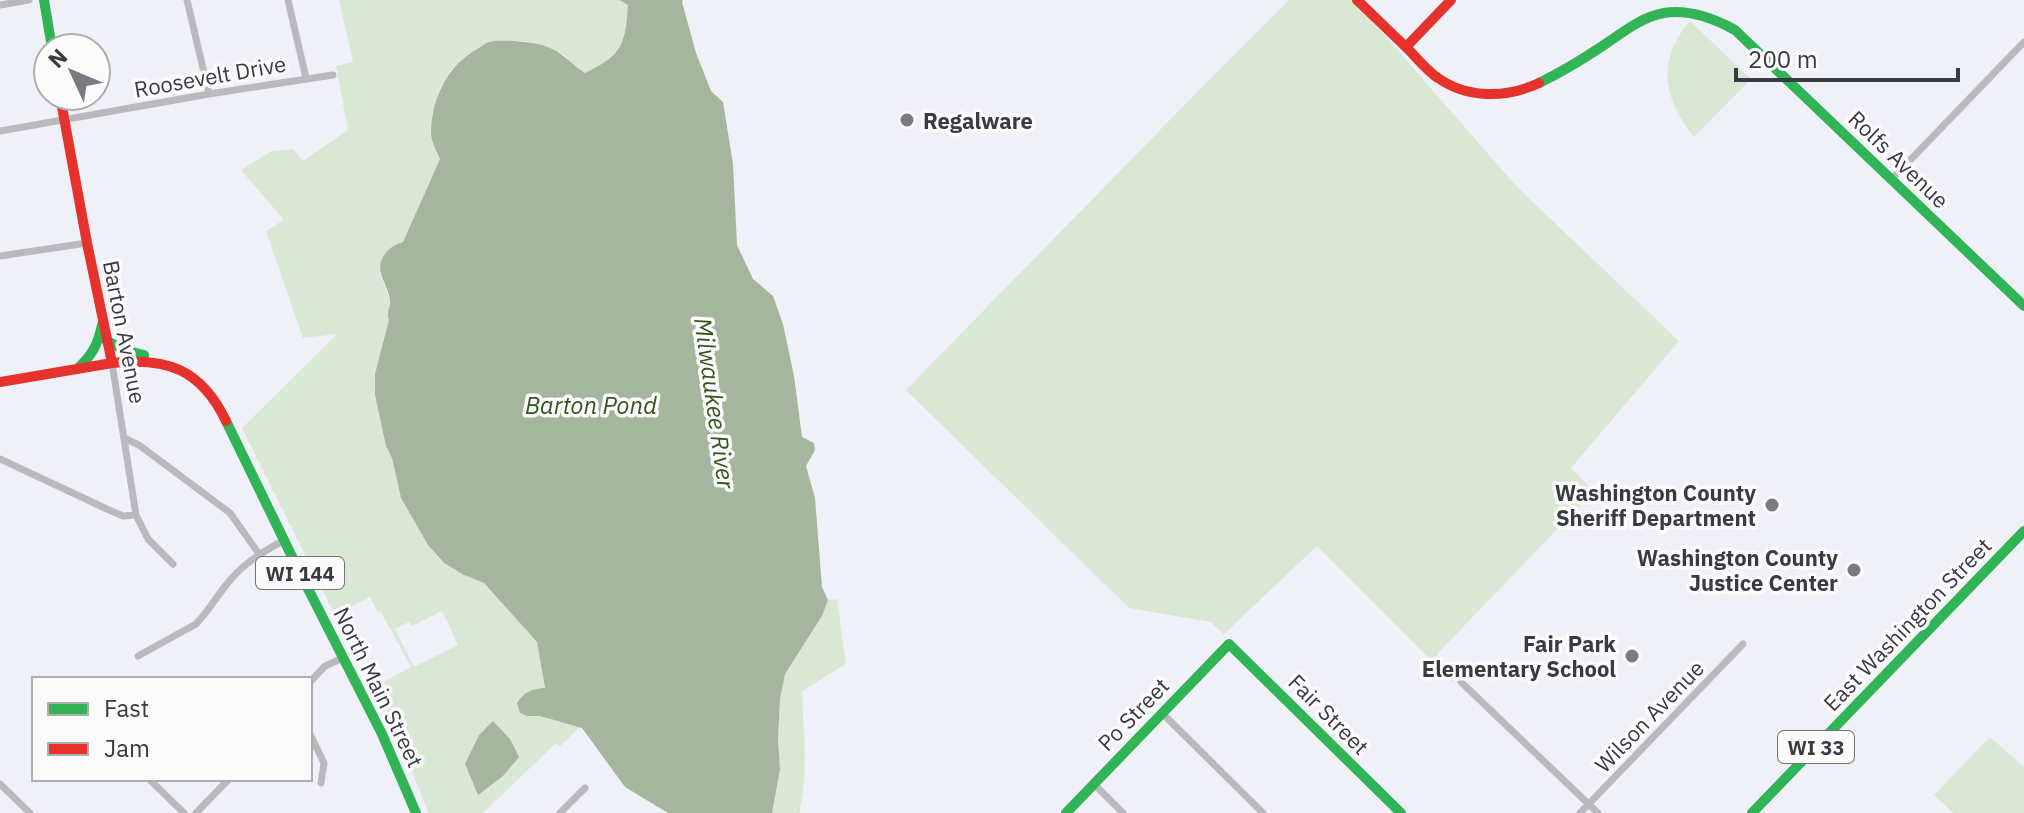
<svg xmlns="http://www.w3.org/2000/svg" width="2024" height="813" viewBox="0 0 2024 813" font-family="'IBM Plex Sans',sans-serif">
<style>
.green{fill:#d9e8d5;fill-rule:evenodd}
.water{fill:#a4b79e}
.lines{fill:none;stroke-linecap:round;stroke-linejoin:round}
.street{stroke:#bababe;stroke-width:7}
.fast{stroke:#30b455;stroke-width:10}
.jam{stroke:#e5322d;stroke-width:10}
.poi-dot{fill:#7a7a82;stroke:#fbfbfb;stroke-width:3}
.labels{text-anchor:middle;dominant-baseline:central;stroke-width:7;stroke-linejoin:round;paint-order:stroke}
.shield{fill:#fbfbfb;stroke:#74747a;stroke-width:2}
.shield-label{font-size:20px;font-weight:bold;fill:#3a3a43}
.street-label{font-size:22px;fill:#3a3a43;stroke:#fbfbfb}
.poi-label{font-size:22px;font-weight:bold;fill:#3a3a43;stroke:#fbfbfb;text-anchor:end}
.water-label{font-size:24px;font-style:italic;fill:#34571f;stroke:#fbfbfb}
</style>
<rect width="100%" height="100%" fill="#f0f0f8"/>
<path class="green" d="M 339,0 L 619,0 L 628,5 C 625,46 622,55 585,73 L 570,62 L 565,55 L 525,41 L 509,42 L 451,70 L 440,87 L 430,132 L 440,159 L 403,242 L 380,273 L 390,301 L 387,314 L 389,320 L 375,395 L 386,446 L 392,458 L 401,498 L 428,545 L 443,563 L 464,575 L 484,583 L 537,642 L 545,689 L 527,716 L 540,716 L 580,727 L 560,746 L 556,743 L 483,813 L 429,813 L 413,775 L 371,689 L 411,667 L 381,612 L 378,613 L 370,597 L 335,615 L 242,428 L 337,334 L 303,338 L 266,231 L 284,220 L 241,170 L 272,151 L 293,149 L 303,161 L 348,130 L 336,66 L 353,62 ZM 442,611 L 458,645 L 414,667 L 395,629 L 409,622 L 412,626 Z
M 1289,0 L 1350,0 L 1386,37 L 1518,188 L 1679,341 L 1571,468 L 1594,491 L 1437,654 L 1459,676 L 1453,682 L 1317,546 L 1224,634 L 1210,622 L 1129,608 L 906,390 L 1202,87 Z
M 1690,21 L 1751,79 L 1694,137 C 1663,98 1656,60 1690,21 Z
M 837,599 L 846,664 L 802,691 C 803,731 809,774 799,813 L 772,813 L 780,770 L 778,739 L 780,699 L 785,674 L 822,616 L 828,600 Z
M 1990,737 L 2024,767 L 2024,813 L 1953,813 L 1934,795 Z"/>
<path class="water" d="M 619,0 L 683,0 L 682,2 L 696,53 L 711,91 L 723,102 L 733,164 L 737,245 L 753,279 L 773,296 L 783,324 L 794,376 L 802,437 L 814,443 L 815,450 L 806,466 L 815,498 L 822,587 L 828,600 L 822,616 L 785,674 L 780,699 L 778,739 L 780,770 L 772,813 L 668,813 L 625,787 L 582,728 L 540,716 L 527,716 L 520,713 L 517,703 C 523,693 533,688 545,688 L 537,642 L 484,583 L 464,575 L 444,563 L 428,545 L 401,498 L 392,458 L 386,446 L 375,395 L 375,374 L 389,320 C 386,312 390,309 390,301 C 389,285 374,273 383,257 C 389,248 392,246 403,242 L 440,159 C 436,150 430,139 431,130 C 433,95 448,65 479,48 C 482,46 485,43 489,42 C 501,39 533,42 545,46 C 561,51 571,64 585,73 C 622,55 625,46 628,5 Z
M 493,721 L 510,739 L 519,757 L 503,776 L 478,795 L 465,764 L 479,735 Z"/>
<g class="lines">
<path class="street" d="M 187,0 L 209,94
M 288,0 L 306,78
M 0,5 L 29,0
M 0,131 L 209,94 L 333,75
M 1891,180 L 2024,42
M 0,256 L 87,243
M 112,363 L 136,515 L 148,539 L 173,564
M 124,438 L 139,445 L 230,513 L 259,554
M 0,459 L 109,510 L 123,516 L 136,515
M 138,656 L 196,624 C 210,610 219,592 232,578 C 247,561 265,550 285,540
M 310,682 L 325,666 L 343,658
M 1461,682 L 1598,813
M 1162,713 L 1263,813
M 310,734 L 324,763 L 321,783
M 149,779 L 184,813
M 0,784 L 30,813
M 1094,784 L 1123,813
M 196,813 L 229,779
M 560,813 L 585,788
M 1580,813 L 1743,644"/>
<path class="fast" d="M 44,0 L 52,48
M 1539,83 C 1562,72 1583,59 1604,45 C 1622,33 1641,17 1664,13 C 1689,9 1713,18 1735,30 L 2024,306
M 107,341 L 124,350 L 144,355
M 77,369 C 92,356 98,344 102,325
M 226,421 L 300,573 L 382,734 L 416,813
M 1066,813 L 1229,644 L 1401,813
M 1752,813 L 2024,531"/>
<path class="jam" d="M 1357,0 C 1374,16 1390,32 1407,48 C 1417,58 1426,70 1438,78 C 1468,99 1507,98 1539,83
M 1406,47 L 1451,0
M 60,96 L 87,243 L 112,363 C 167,357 201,369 226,421
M 0,382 L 112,363"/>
</g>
<g class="poi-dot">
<circle cx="907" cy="120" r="8"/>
<circle cx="1772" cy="505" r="8"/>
<circle cx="1854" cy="570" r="8"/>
<circle cx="1632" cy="656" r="8"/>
</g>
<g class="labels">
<g class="shield">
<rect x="256" y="557" width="88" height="32" rx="6"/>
<rect x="1778" y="731" width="76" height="32" rx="6"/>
</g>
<g class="shield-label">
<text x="300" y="573">WI 144</text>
<text x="1816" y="747">WI 33</text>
</g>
<g class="street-label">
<text transform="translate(210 76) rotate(-10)">Roosevelt Drive</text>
<text transform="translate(1899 159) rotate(44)">Rolfs Avenue</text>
<text transform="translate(125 332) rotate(79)">Barton Avenue</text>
<text transform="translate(1907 624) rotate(-46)">East Washington Street</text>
<text transform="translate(379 687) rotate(64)">North Main Street</text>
<text transform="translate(1133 714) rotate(-46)">Po Street</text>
<text transform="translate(1329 714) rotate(45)">Fair Street</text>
<text transform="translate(1649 716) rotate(-46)">Wilson Avenue</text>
</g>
<g class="poi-label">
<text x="923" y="120" text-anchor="start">Regalware</text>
<text x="1756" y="492">Washington County<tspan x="1756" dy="25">Sheriff Department</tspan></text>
<text x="1838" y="557">Washington County<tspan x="1838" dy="25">Justice Center</tspan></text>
<text x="1616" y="643">Fair Park<tspan x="1616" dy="25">Elementary School</tspan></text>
</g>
<g class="water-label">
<text transform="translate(715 403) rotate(82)">Milwaukee River</text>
<text x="591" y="405">Barton Pond</text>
</g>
</g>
<rect x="32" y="677" width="280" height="104" fill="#fbfbfb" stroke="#aeaeb1" stroke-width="2"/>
<rect x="48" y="703" width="40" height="12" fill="#30b455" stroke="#aeaeb1" stroke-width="2"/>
<text x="104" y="717" font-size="24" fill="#3a3a43">Fast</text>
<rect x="48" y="743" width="40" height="12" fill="#e5322d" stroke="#aeaeb1" stroke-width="2"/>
<text x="104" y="757" font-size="24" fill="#3a3a43">Jam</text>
<g transform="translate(72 72) rotate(314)"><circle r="38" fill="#fbfbfb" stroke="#aeaeb1" stroke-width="2"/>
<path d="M0-6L14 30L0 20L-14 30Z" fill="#7a7a82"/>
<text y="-12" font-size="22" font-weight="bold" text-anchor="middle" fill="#3a3a43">N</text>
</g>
<path d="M1736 68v12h222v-12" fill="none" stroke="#3a3a43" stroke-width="4"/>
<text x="1748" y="68" font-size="24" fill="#3a3a43" stroke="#fbfbfb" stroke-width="6" paint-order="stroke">200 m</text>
</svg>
